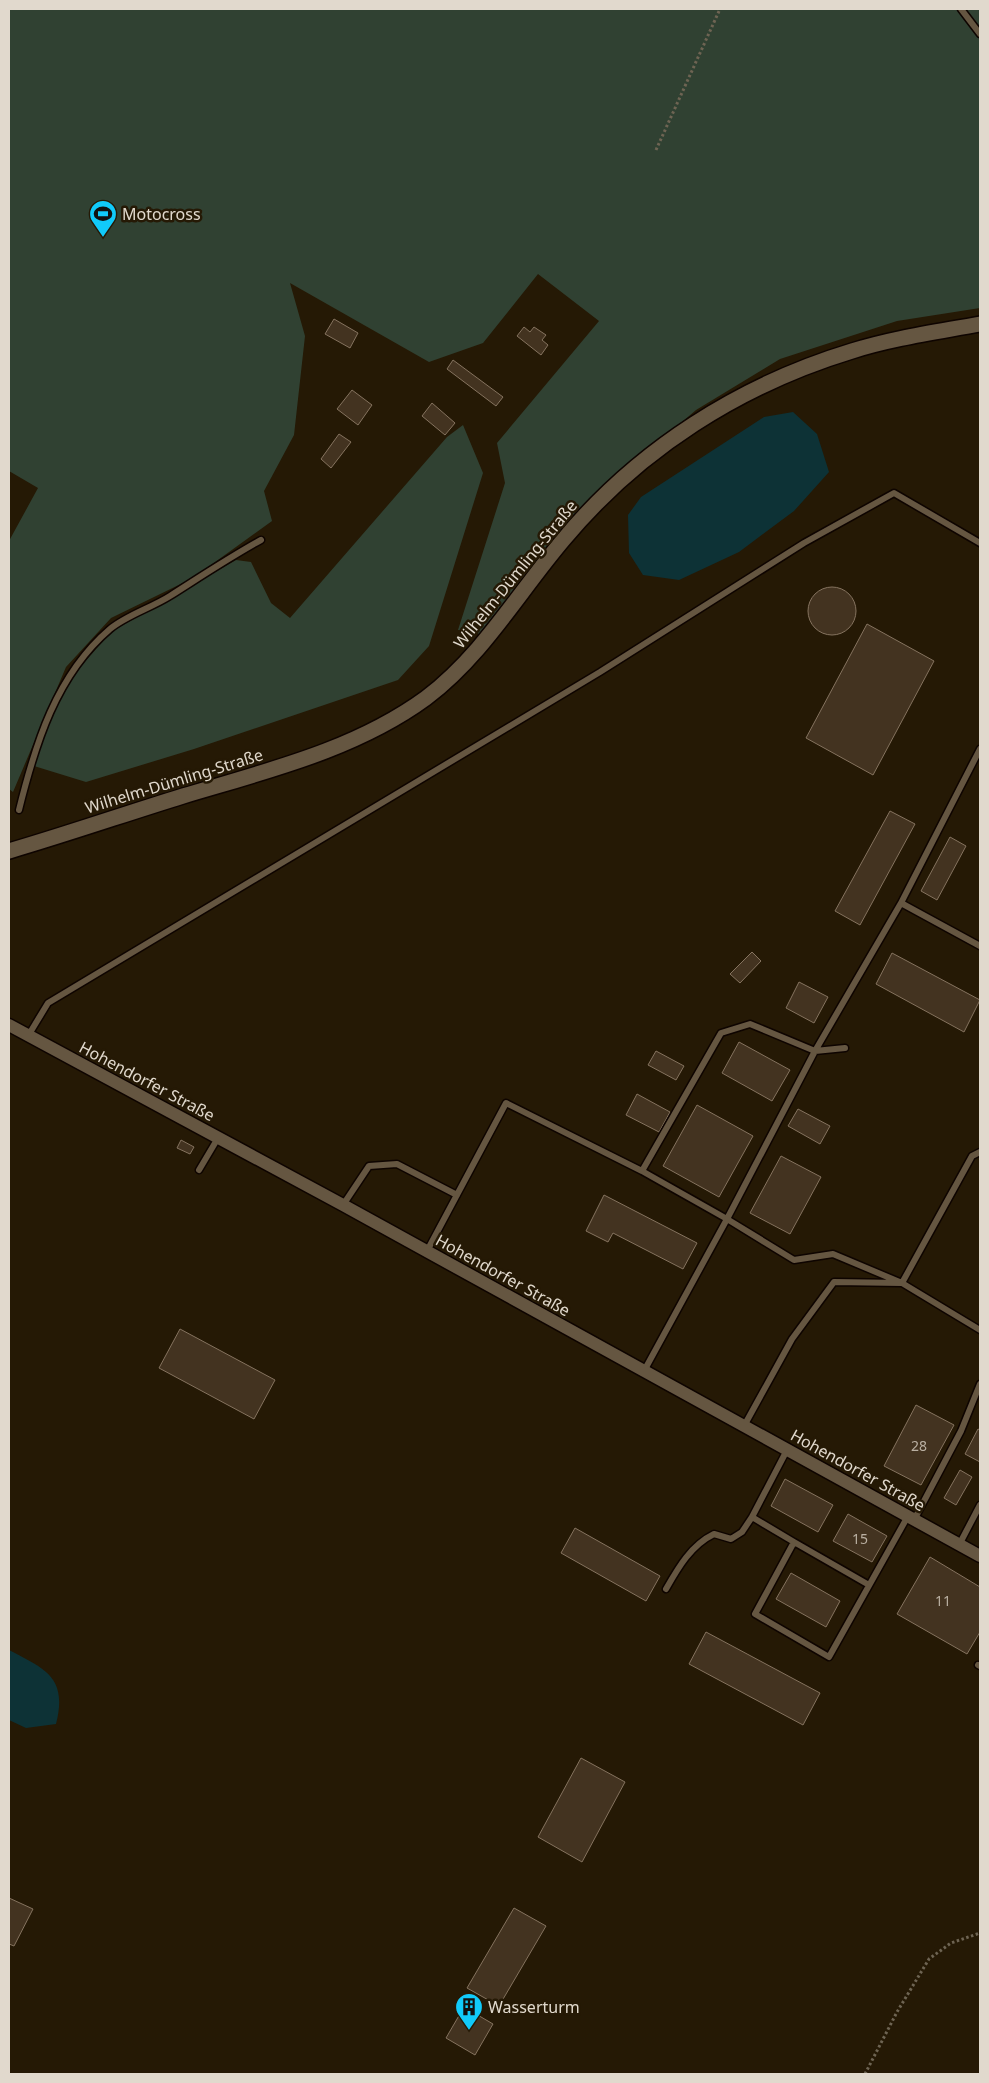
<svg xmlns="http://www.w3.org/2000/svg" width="989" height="2083" viewBox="0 0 989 2083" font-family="'Noto Sans',sans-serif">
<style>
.green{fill:#304132}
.water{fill:#0d3236}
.building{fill:#433320;stroke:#85735f}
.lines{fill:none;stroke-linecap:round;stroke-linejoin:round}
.service-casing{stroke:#0e0400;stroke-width:9}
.minor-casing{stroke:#0e0400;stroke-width:15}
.tertiary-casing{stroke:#0e0400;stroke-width:18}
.path{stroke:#6e6453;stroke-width:3;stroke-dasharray:2.5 2.5;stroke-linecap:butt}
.service{stroke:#655641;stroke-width:6}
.minor{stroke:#655641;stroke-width:12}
.tertiary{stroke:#655641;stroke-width:15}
.labels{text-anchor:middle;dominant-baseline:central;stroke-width:5;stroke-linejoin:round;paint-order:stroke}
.number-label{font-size:14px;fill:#bab0a2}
.poi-label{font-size:16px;fill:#e1d9cd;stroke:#251905;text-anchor:start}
.street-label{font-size:16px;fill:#e1d9cd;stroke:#251905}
</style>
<rect width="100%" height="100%" fill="#251905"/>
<path class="green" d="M 9,9 L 980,9 L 980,308 L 897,321 L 780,359 L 696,410 L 582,508 L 485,638 L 476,632 L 458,630 L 505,483 L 497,443 L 599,321 L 538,274 L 483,343 L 429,362 L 290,283 L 305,336 L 294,435 L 264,491 L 272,521 L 193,578 L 111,618 L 66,667 L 13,792 L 9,789 L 9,541 L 38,488 L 9,471 Z
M 463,425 L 483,473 L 429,646 L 398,680 L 194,749 L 86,782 L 34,766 L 50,717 L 74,674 L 111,632 L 236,560 L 251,562 L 271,603 L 290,618 L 447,437 Z"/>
<path class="water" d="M 793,412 L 817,434 L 829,472 L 794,511 L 739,552 L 679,580 L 643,575 L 629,553 L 628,515 L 641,497 L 764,417 Z
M 9,1650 C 45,1669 68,1677 56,1724 L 26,1728 L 9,1720 Z"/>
<path class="building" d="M 334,319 L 358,333 L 350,348 L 325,334 Z
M 524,327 L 530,332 L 534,327 L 546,335 L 542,340 L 548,345 L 541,355 L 517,336 Z
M 453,360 L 503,397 L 496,406 L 447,369 Z
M 352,390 L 372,405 L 358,425 L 337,409 Z
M 432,403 L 455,423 L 445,435 L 422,416 Z
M 339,434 L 351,442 L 331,468 L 321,459 Z
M808 611a24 24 0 1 1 48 0a24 24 0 1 1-48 0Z
M 867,624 L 934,661 L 873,775 L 806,738 Z
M 890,811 L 915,824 L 860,925 L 835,911 Z
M 950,837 L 966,846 L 937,900 L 921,891 Z
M 752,952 L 761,961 L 740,983 L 730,974 Z
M 892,953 L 980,1000 L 964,1032 L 876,984 Z
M 799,982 L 828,997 L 814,1023 L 786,1008 Z
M 739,1042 L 790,1070 L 772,1101 L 722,1073 Z
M 656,1051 L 684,1066 L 676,1080 L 648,1065 Z
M 637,1094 L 670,1112 L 659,1132 L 626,1115 Z
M 697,1105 L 753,1136 L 719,1197 L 663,1166 Z
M 798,1109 L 830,1126 L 820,1144 L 788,1126 Z
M 181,1140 L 194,1147 L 190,1154 L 177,1148 Z
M 781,1156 L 821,1177 L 790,1234 L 750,1213 Z
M 604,1195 L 697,1243 L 683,1269 L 613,1233 L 608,1242 L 586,1231 Z
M 180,1329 L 275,1380 L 254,1419 L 159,1368 Z
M 916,1405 L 954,1425 L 921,1485 L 884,1466 Z
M 978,1429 L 980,1430 L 980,1462 L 965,1454 Z
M 960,1470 L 972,1477 L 956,1505 L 944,1498 Z
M 785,1479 L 833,1505 L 818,1532 L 771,1506 Z
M 848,1514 L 887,1536 L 872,1562 L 833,1541 Z
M 575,1528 L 660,1576 L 646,1601 L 561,1553 Z
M 930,1557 L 980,1587 L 980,1632 L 967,1654 L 897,1614 Z
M 791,1573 L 840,1601 L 826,1627 L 776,1599 Z
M 706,1632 L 820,1693 L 803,1725 L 689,1664 Z
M 581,1758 L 625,1782 L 582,1862 L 538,1837 Z
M 9,1898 L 33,1909 L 14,1946 L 9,1944 Z
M 514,1908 L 546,1926 L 499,2006 L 467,1988 Z
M 464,2007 L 493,2024 L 475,2055 L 446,2038 Z"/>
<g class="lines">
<defs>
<path id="service" d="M 961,9 L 980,34
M 980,749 L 901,903 L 980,946
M 19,810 C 35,745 56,675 110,629 C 127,615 151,608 170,596 C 200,577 230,557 261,540
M 28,1036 L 48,1003 L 600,672 L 804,543 L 894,493 L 980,543
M 980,1152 L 972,1156 L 902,1283 L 980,1330
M 199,1170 L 218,1138
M 642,1171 L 721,1033 L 750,1024 L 815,1051 L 845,1048
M 343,1205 L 369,1166 L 397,1164 L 457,1195
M 427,1251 L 506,1103 L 642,1171 L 727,1219 L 815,1051 L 901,903
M 644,1371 L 727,1219 L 794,1260 L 833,1254 L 902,1283 L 834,1282 L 792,1339 L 744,1426
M 787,1450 L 752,1517 L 794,1542 L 755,1614 L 829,1657 L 908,1516
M 914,1520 L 961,1431 L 980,1384
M 794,1542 L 869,1585
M 959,1545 L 980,1505
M 666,1589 C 678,1568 691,1545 714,1534 L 731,1539 L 742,1532 L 752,1517
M 978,1665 L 980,1666"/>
<path id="minor" d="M 9,1025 L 343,1205 L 980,1556"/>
<path id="tertiary" d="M 9,851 C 67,834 125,814 183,796 C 266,771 355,750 426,698 C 483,655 518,593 564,539 C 639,449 740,385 852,351 C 893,338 937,332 980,324"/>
</defs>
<use href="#service" class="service-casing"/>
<use href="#minor" class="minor-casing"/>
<use href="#tertiary" class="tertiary-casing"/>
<path class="path" d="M 656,150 L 720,9
M 865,2074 L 897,2012 L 929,1959 L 951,1943 L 980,1933"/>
<use href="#service" class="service"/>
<use href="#minor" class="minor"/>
<use href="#tertiary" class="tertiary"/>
</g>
<defs>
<symbol id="stadium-pin" viewBox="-11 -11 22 30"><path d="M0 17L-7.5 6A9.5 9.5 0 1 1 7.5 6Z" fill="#11cafa" stroke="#251905"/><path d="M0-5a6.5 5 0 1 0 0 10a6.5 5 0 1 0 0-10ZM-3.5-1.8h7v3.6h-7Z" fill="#111"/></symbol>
<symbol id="building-pin" viewBox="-11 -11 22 30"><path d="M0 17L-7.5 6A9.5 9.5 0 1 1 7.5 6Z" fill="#11cafa" stroke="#251905"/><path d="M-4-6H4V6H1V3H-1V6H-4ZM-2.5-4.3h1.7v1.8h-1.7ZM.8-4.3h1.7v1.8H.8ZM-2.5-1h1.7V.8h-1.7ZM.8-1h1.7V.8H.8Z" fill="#111"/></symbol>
</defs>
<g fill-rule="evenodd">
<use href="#stadium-pin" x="87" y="198" width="32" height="43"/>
<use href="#building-pin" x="453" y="1991" width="32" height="43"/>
</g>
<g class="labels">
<g class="number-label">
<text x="919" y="1445">28</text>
<text x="860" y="1538">15</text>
<text x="943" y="1600">11</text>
</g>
<g class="poi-label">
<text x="122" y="214">Motocross</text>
<text x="488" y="2007">Wasserturm</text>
</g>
<g class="street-label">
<text transform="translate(515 574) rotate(-51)">Wilhelm-Dümling-Straße</text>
<text transform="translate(174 781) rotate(-17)">Wilhelm-Dümling-Straße</text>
<text transform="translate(147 1081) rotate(28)">Hohendorfer Straße</text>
<text transform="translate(503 1275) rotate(29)">Hohendorfer Straße</text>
<text transform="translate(858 1470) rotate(29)">Hohendorfer Straße</text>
</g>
</g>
<rect width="989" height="2083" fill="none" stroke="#e1d9cd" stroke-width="20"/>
</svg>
